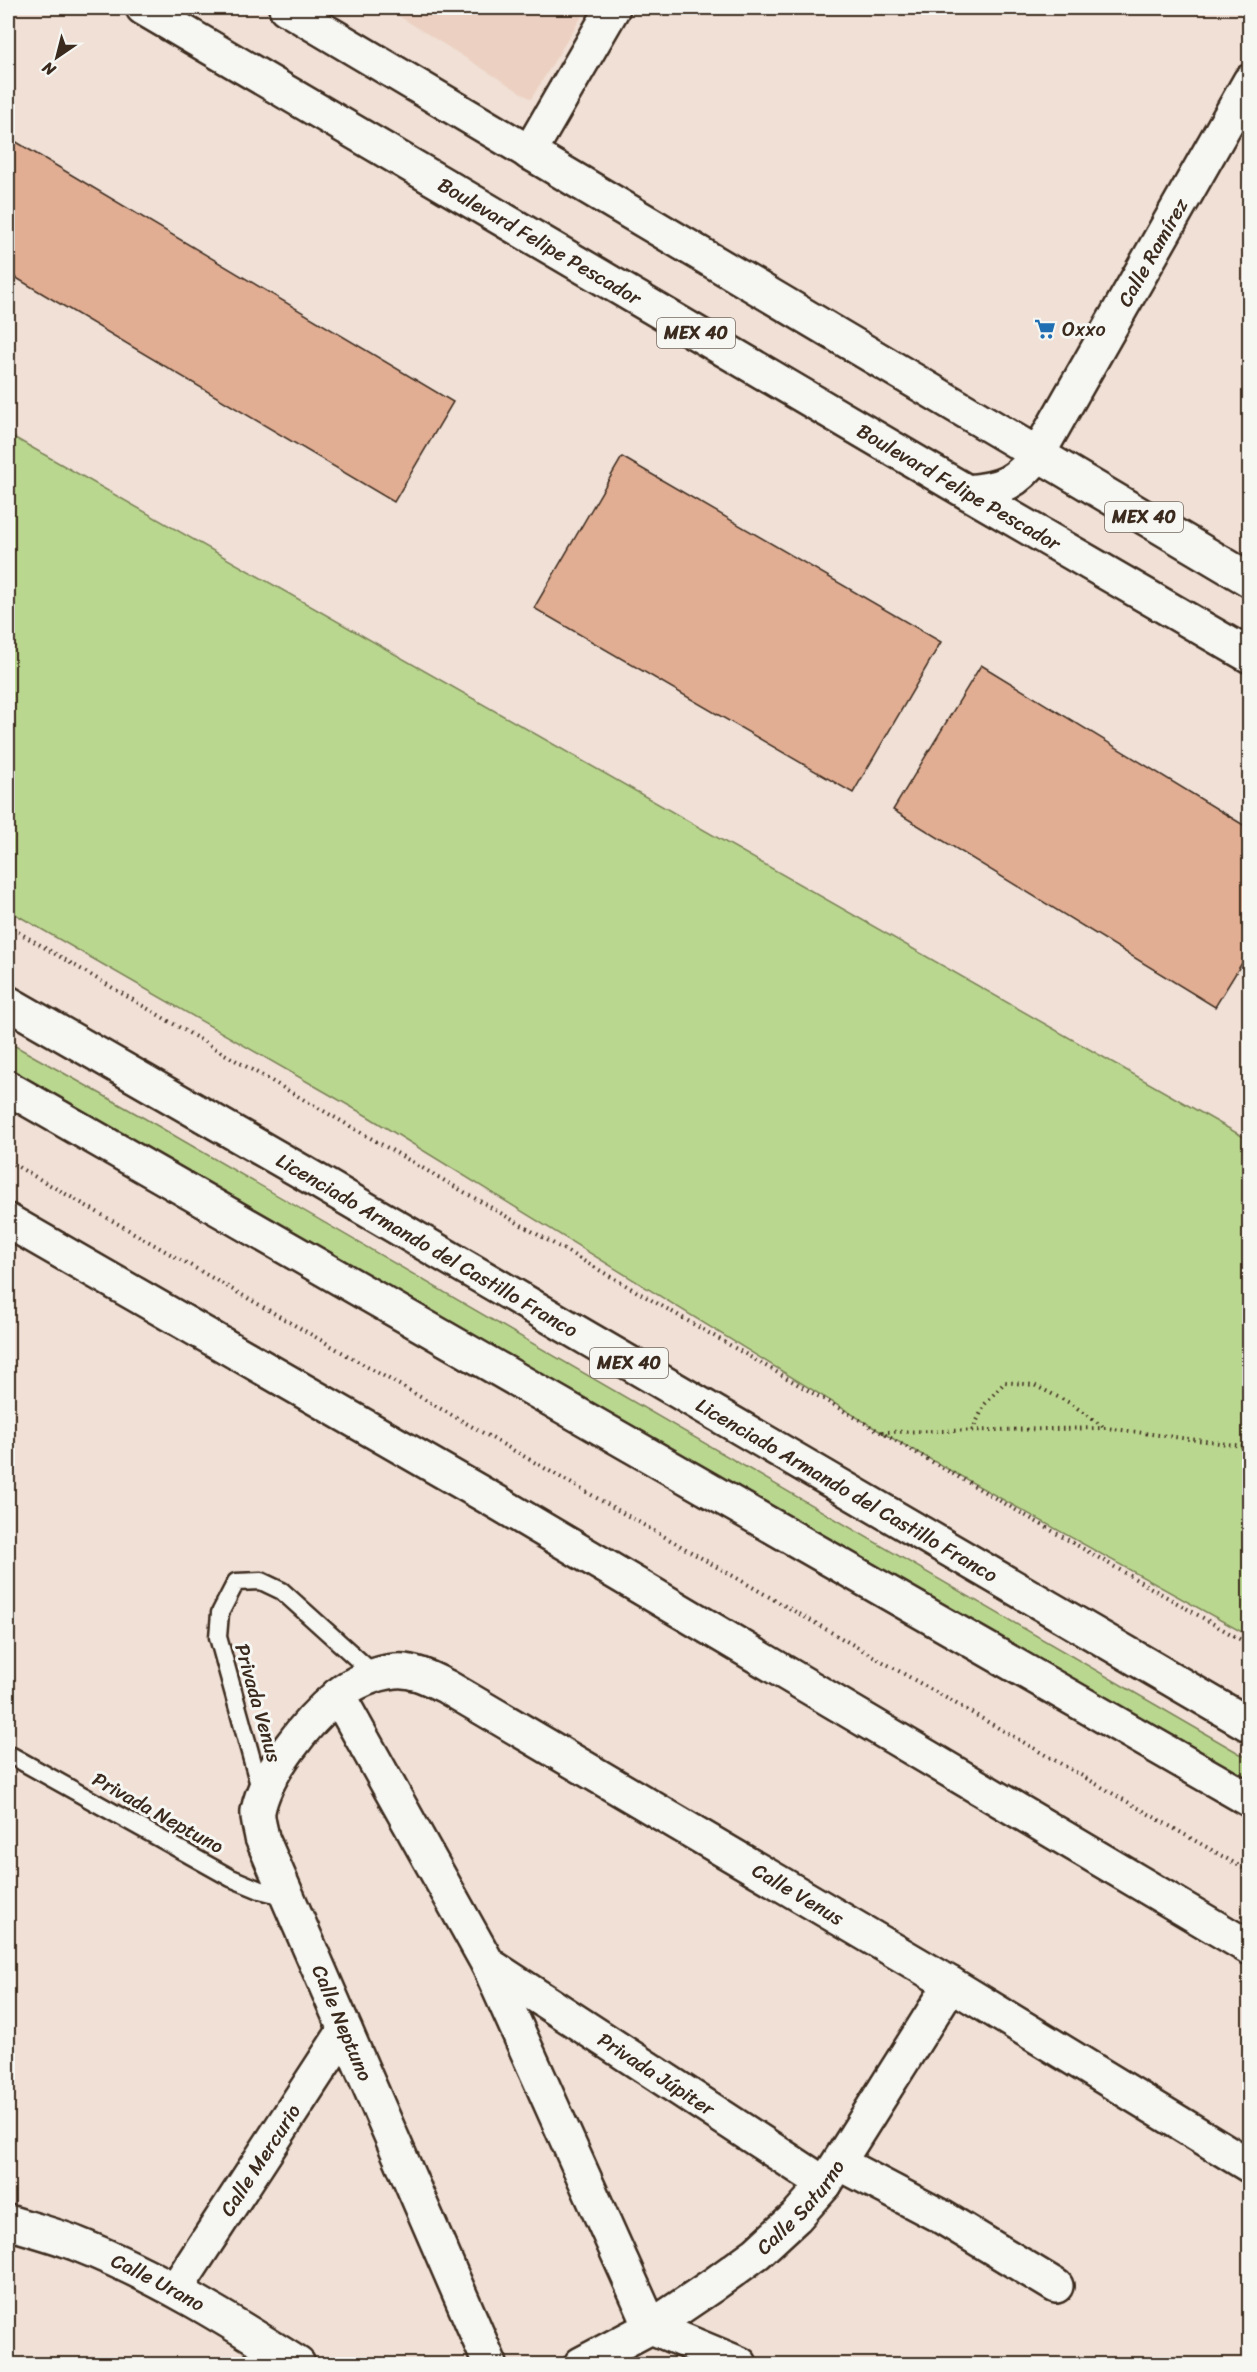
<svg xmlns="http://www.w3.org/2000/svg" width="1257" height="2372" viewBox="0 0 1257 2372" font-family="Sriracha,sans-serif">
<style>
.built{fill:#ecd1c2}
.green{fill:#bad78f;stroke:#7a8056;stroke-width:1.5}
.building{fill:#e1ae93;stroke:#3b2a1e;stroke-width:1.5}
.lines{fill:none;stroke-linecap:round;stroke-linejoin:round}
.lane-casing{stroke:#3b2a1e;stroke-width:21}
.street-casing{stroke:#3b2a1e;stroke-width:38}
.primary-casing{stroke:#3b2a1e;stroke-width:38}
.path{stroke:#3b2a1e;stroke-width:4;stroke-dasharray:1.5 4.5;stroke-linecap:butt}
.lane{stroke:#f6f6f2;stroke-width:16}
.street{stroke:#f6f6f2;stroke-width:33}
.primary{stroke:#f6f6f2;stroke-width:33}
.labels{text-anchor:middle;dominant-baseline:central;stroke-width:6;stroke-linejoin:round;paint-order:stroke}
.shield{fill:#f6f6f2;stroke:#73675e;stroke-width:1.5}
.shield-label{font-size:18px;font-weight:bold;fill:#3b2a1e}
.street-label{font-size:20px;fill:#3b2a1e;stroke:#f6f6f2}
.poi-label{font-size:20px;fill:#3b2a1e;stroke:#f6f6f2;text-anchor:start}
</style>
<rect width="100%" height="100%" fill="#f0e0d6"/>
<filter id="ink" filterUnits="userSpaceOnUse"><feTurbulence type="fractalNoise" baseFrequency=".0167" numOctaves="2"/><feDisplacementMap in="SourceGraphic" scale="12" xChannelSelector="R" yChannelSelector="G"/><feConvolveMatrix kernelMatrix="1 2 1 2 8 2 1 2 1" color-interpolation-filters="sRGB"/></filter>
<g filter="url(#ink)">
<path class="built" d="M 386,8 L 587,8 L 531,99 Z"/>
<path class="green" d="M 8,434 L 1249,1140 L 1249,1636 L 881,1432 L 367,1116 L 8,910 Z
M 8,1042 L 144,1118 L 1249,1759 L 1249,1783 L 8,1070 Z"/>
<path class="building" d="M 8,137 L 453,402 L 394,502 L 8,273 Z
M 622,457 L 941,642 L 853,793 L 534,608 Z
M 981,665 L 1250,829 L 1250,950 L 1215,1007 L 893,810 Z"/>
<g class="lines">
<defs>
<path id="lane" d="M 12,1756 L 231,1878 L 260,1890 L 287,1897
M 261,1792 L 218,1637 L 220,1613 L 236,1582 L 261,1581 L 282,1591 L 375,1675"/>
<g id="street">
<path d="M 529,153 L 613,8"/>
<path id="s1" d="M 1038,454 L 1250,81"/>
<path d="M 8,1221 L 500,1504 L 1250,1948"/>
<path d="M 338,1695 L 488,1964 L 651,2327 L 740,2364"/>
<path id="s2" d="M 488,1964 L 825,2184"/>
<path d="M 839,2163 L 942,2217 L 1056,2286"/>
<path id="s3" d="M 8,2222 C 31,2229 55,2235 77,2244 C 156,2275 227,2319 298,2364"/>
<path id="s4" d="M 176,2289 L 345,2030"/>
<path id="s5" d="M 490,2364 L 262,1838 C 261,1830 257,1820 258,1811 C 265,1773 307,1721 337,1696 C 352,1683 375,1673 395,1671 C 413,1669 431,1679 447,1687 L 951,1984 L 1250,2166"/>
<path id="s6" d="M 581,2364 L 651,2327 L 713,2285 L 757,2253 L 796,2217 L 825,2184 L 951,1984"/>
</g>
<g id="primary">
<path id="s7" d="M 143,8 L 967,492 L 1250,656"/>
<path d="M 286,8 L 1250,580"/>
<path d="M 967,492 C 1002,489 1017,483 1038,454"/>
<path id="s8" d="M 8,1003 L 297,1169 L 1250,1725"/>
<path d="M 8,1088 L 1250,1800"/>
</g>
</defs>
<use href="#lane" class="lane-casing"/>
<use href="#street" class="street-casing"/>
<use href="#primary" class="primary-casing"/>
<path class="path" d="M 8,926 L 216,1049 L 1250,1645
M 8,1161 L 1250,1872
M 972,1431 L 985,1404 L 1005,1382 L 1034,1385 L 1070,1403 L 1105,1428
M 882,1432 L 1106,1428 L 1250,1447"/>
<use href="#lane" class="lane"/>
<use href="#street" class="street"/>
<use href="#primary" class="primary"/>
</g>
</g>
<defs>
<symbol id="supermarket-bare" viewBox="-9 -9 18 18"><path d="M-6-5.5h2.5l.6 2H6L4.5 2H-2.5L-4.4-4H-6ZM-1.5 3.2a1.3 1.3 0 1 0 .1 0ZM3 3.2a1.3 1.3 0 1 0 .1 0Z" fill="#1f6fb2" stroke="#f6f6f2" stroke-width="2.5" paint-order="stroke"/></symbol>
</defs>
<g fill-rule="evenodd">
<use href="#supermarket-bare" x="1030" y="314" width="30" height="30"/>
</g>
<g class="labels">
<g class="shield">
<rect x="657" y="318" width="78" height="30" rx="4.5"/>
<rect x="1105" y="502" width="78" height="30" rx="4.5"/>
<rect x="590" y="1348" width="78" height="30" rx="4.5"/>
</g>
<g class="shield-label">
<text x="696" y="333">MEX 40</text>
<text x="1144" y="517">MEX 40</text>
<text x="629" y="1363">MEX 40</text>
</g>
<g class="street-label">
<text stroke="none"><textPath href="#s7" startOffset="460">Boulevard Felipe Pescador</textPath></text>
<text stroke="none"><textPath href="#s1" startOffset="232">Calle Ramírez</textPath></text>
<text stroke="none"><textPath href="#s7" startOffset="946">Boulevard Felipe Pescador</textPath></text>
<text stroke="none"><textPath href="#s8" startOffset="484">Licenciado Armando del Castillo Franco</textPath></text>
<text stroke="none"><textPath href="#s8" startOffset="970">Licenciado Armando del Castillo Franco</textPath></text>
<text transform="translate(258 1703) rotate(74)">Privada Venus</text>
<text transform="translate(158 1813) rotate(29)">Privada Neptuno</text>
<text stroke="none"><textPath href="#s5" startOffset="1269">Calle Venus</textPath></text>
<text transform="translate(342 2023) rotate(67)">Calle Neptuno</text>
<text stroke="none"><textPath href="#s2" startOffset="201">Privada Júpiter</textPath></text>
<text stroke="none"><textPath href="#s4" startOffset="154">Calle Mercurio</textPath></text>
<text stroke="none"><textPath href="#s6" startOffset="272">Calle Saturno</textPath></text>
<text stroke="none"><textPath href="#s3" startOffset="162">Calle Urano</textPath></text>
</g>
<g class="poi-label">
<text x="1062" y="329">Oxxo</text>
</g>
</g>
<rect width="1257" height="2372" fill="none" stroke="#f6f6f2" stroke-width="30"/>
<rect x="15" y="15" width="1227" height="2342" fill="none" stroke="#3b2a1e" stroke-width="2" filter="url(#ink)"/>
<g transform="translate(57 57) rotate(215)" stroke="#f6f6f2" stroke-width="4.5" paint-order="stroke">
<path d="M0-4.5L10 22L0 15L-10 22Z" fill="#3b2a1e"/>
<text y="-9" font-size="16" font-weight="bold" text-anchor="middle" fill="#3b2a1e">N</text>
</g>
</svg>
